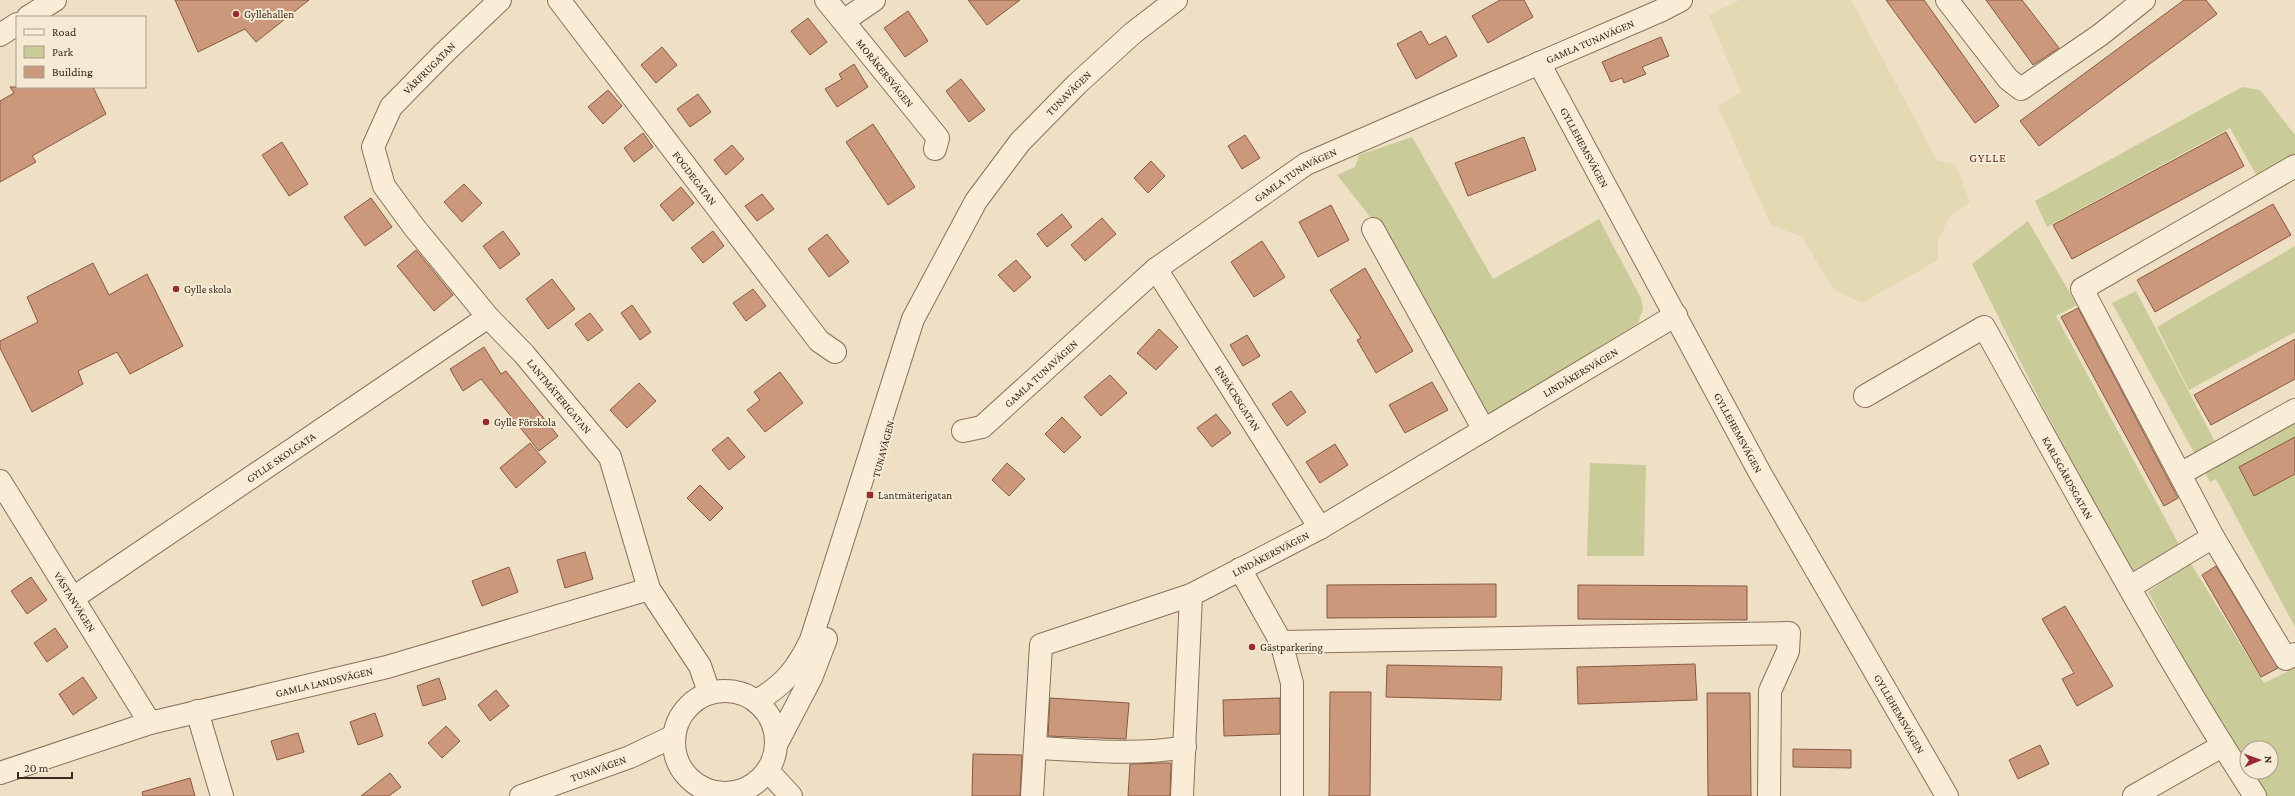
<svg xmlns="http://www.w3.org/2000/svg" width="2295" height="796" viewBox="0 0 2295 796" font-family="'Crimson Pro',serif">
<style>
.farmland{fill:#e3d9b2}
.green{fill:#c9cc99;fill-rule:evenodd}
.building{fill:#cc987b;stroke:#885941}
.lines{fill:none;stroke-linecap:round;stroke-linejoin:round}
.minor-casing{stroke:#89715b;stroke-width:24}
.minor{stroke:#f9edd8;stroke-width:22}
.poi-dot{fill:#972b32;stroke:#f5ead4;stroke-width:1.5}
.labels{text-anchor:middle;dominant-baseline:central;stroke-width:4;stroke-linejoin:round;paint-order:stroke}
.poi-label{font-size:11px;fill:#392a1f;stroke:#f5ead4;text-anchor:start}
.street-label{font-size:11px;fill:#392a1f;stroke:#f5ead4}
.neighbourhood-label{font-size:12px;letter-spacing:1px;fill:#65291e;stroke:#f5ead4}
</style>
<rect width="100%" height="100%" fill="#eedfc5"/>
<path class="farmland" d="M 1740,0 L 1851,0 L 1937,160 L 1956,165 L 1970,202 L 1950,215 L 1938,241 L 1938,260 L 1862,303 L 1834,290 L 1802,237 L 1771,225 L 1718,106 L 1741,92 L 1709,15 Z"/>
<path class="green" d="M 2242,87 L 2260,90 L 2295,135 L 2295,160 L 2259,180 L 2230,128 L 2047,227 L 2035,201 Z
M 1412,137 L 1493,279 L 1599,219 L 1641,298 L 1643,309 L 1638,323 L 1486,418 L 1375,223 L 1337,175 L 1355,167 L 1359,155 Z
M 2028,221 L 2077,305 L 2056,316 L 2182,550 L 2136,579 L 2042,405 L 1972,264 Z
M 2295,246 L 2295,332 L 2189,390 L 2157,327 Z
M 2136,291 L 2223,457 L 2295,417 L 2295,627 L 2216,479 L 2210,482 L 2112,303 Z
M 1590,463 L 1646,465 L 1644,556 L 1587,556 Z
M 2190,562 L 2264,683 L 2295,668 L 2295,796 L 2258,796 L 2148,592 ZM 2247,748 L 2271,748 L 2271,772 L 2247,772 Z"/>
<path class="building" d="M 175,0 L 309,0 L 256,42 L 245,29 L 198,52 Z
M 968,0 L 1020,0 L 987,25 Z
M 1500,0 L 1524,0 L 1533,17 L 1488,43 L 1472,16 Z
M 1886,0 L 1924,0 L 1999,106 L 1975,123 Z
M 1986,0 L 2022,0 L 2059,48 L 2033,65 Z
M 2184,0 L 2206,0 L 2217,14 L 2039,146 L 2020,121 Z
M 908,11 L 928,41 L 905,57 L 884,28 Z
M 808,18 L 827,42 L 810,55 L 791,31 Z
M 1421,31 L 1429,45 L 1446,36 L 1457,56 L 1416,79 L 1397,44 Z
M 1661,37 L 1669,56 L 1642,67 L 1646,74 L 1624,83 L 1622,78 L 1611,82 L 1602,62 Z
M 662,47 L 677,65 L 656,83 L 641,65 Z
M 854,64 L 868,87 L 837,107 L 825,89 L 842,79 L 839,74 Z
M 961,79 L 985,110 L 969,122 L 946,91 Z
M 10,87 L 93,87 L 106,114 L 32,156 L 36,162 L 0,182 L 0,101 L 14,93 Z
M 608,90 L 622,106 L 603,124 L 588,107 Z
M 698,94 L 711,112 L 690,127 L 677,109 Z
M 873,124 L 915,187 L 888,205 L 846,142 Z
M 2226,132 L 2244,166 L 2072,259 L 2053,225 Z
M 643,133 L 653,147 L 634,162 L 624,148 Z
M 1245,135 L 1260,158 L 1242,169 L 1228,146 Z
M 1524,137 L 1536,170 L 1468,196 L 1455,163 Z
M 282,142 L 308,184 L 289,196 L 262,155 Z
M 732,145 L 744,159 L 726,175 L 714,160 Z
M 1151,161 L 1165,176 L 1148,193 L 1134,178 Z
M 464,184 L 482,203 L 462,222 L 444,202 Z
M 681,187 L 694,203 L 673,221 L 660,205 Z
M 762,194 L 774,209 L 757,221 L 745,206 Z
M 371,198 L 392,227 L 365,246 L 344,217 Z
M 2273,204 L 2291,235 L 2155,312 L 2137,280 Z
M 1331,205 L 1349,240 L 1318,257 L 1299,222 Z
M 1062,214 L 1072,227 L 1047,247 L 1037,234 Z
M 1102,218 L 1116,234 L 1085,261 L 1071,245 Z
M 503,231 L 520,254 L 500,269 L 483,246 Z
M 713,231 L 724,246 L 703,263 L 691,248 Z
M 827,234 L 849,262 L 829,277 L 808,249 Z
M 1262,241 L 1285,277 L 1254,297 L 1231,262 Z
M 416,250 L 453,295 L 434,311 L 397,266 Z
M 1016,260 L 1031,277 L 1014,292 L 998,275 Z
M 93,263 L 109,295 L 147,274 L 183,346 L 130,374 L 117,352 L 78,371 L 83,384 L 32,412 L 0,348 L 0,341 L 38,322 L 27,297 Z
M 1365,268 L 1413,351 L 1376,373 L 1357,340 L 1361,338 L 1330,290 Z
M 552,279 L 575,309 L 548,329 L 526,299 Z
M 753,289 L 766,306 L 746,321 L 733,303 Z
M 632,305 L 651,332 L 640,340 L 621,313 Z
M 2078,308 L 2178,498 L 2164,506 L 2061,317 Z
M 590,313 L 603,330 L 588,341 L 575,324 Z
M 1159,329 L 1178,347 L 1156,370 L 1137,353 Z
M 1247,335 L 1260,356 L 1243,366 L 1230,345 Z
M 2295,339 L 2295,379 L 2211,425 L 2194,395 Z
M 484,347 L 501,374 L 506,371 L 558,436 L 539,451 L 481,379 L 463,391 L 450,369 Z
M 780,372 L 803,403 L 765,432 L 747,410 L 760,400 L 754,392 Z
M 1110,375 L 1127,393 L 1101,416 L 1084,397 Z
M 1432,382 L 1448,410 L 1405,433 L 1389,405 Z
M 639,383 L 656,401 L 627,428 L 610,410 Z
M 1291,391 L 1306,412 L 1287,426 L 1272,404 Z
M 1216,414 L 1231,433 L 1212,447 L 1197,428 Z
M 1062,417 L 1081,437 L 1064,453 L 1045,434 Z
M 728,437 L 745,457 L 729,470 L 712,450 Z
M 2295,437 L 2295,474 L 2254,496 L 2239,467 Z
M 530,443 L 546,462 L 516,488 L 500,468 Z
M 1335,444 L 1348,465 L 1320,483 L 1306,462 Z
M 1007,463 L 1025,479 L 1009,496 L 992,480 Z
M 700,485 L 723,508 L 710,521 L 687,498 Z
M 585,552 L 593,579 L 565,588 L 557,560 Z
M 2216,566 L 2278,668 L 2261,677 L 2202,575 Z
M 509,567 L 518,592 L 482,606 L 472,581 Z
M 31,577 L 47,600 L 27,614 L 11,591 Z
M 1496,584 L 1496,617 L 1327,618 L 1327,585 Z
M 1578,585 L 1747,586 L 1747,620 L 1578,619 Z
M 2065,606 L 2113,686 L 2077,706 L 2062,679 L 2074,673 L 2042,619 Z
M 55,628 L 68,647 L 47,662 L 34,643 Z
M 1695,664 L 1697,700 L 1578,704 L 1577,667 Z
M 1387,665 L 1502,667 L 1501,700 L 1386,697 Z
M 83,677 L 97,698 L 73,715 L 59,694 Z
M 439,678 L 446,699 L 423,706 L 417,686 Z
M 496,690 L 509,706 L 490,721 L 478,705 Z
M 1330,692 L 1371,692 L 1370,796 L 1329,796 Z
M 1707,693 L 1750,693 L 1751,796 L 1708,796 Z
M 1050,698 L 1129,703 L 1126,739 L 1048,736 Z
M 1280,698 L 1280,734 L 1224,736 L 1223,700 Z
M 375,713 L 383,736 L 358,745 L 350,722 Z
M 446,726 L 460,741 L 442,758 L 428,743 Z
M 298,733 L 304,752 L 277,760 L 271,741 Z
M 2040,745 L 2049,764 L 2018,779 L 2009,760 Z
M 1793,749 L 1851,750 L 1851,768 L 1793,767 Z
M 973,754 L 1022,755 L 1020,796 L 972,796 Z
M 1161,763 L 1171,763 L 1170,796 L 1128,796 L 1130,764 Z
M 390,773 L 401,787 L 389,796 L 361,796 Z
M 190,778 L 195,796 L 143,796 L 142,792 Z"/>
<g class="lines">
<defs>
<g id="minor">
<path id="s1" d="M 500,0 L 443,54 L 391,107 L 373,147 L 384,186 L 414,227 L 488,317 L 524,354 L 610,457 L 649,589 L 700,666 L 709,692"/>
<path id="s2" d="M 559,0 L 819,341 L 835,352"/>
<path id="s3" d="M 826,0 L 938,138 L 935,149"/>
<path d="M 1947,0 L 2008,79 L 2021,89 L 2100,35 L 2144,0"/>
<path d="M 28,17 L 55,0"/>
<path d="M 845,20 L 874,0"/>
<path d="M 0,35 L 17,24"/>
<path id="s4" d="M 1539,63 L 1760,473 L 1947,796"/>
<path d="M 2295,166 L 2082,289 L 2213,537 L 2286,659 L 2295,654"/>
<path d="M 1373,229 L 1484,430"/>
<path id="s5" d="M 1156,269 L 1320,528"/>
<path id="s6" d="M 1865,396 L 1984,327 C 2072,484 2157,645 2255,796"/>
<path id="s7" d="M 963,431 L 982,427 L 1156,269 L 1306,164 L 1660,11 L 1681,0"/>
<path d="M 2180,474 L 2295,410"/>
<path id="s8" d="M 0,481 L 150,723"/>
<path d="M 1240,569 L 1281,642 L 1292,683 L 1292,796"/>
<path d="M 2130,587 L 2213,537"/>
<path id="s9" d="M 73,598 L 488,317"/>
<path d="M 1281,642 L 1789,633 L 1788,651 L 1770,691 L 1769,796"/>
<circle cx="725" cy="742" r="51"/>
<path id="s10" d="M 757,701 C 785,684 797,669 811,640 L 913,319 L 976,201 L 1020,142 L 1077,84 L 1133,33 L 1176,0"/>
<path d="M 197,711 L 222,796"/>
<path d="M 777,743 L 811,678 L 826,639"/>
<path d="M 1035,748 C 1085,750 1135,756 1185,747"/>
<path d="M 768,771 L 791,796"/>
<path id="s11" d="M 0,773 L 150,723 L 387,667 L 649,589"/>
<path id="s12" d="M 521,796 L 630,757 L 674,736"/>
<path id="s13" d="M 1032,796 L 1041,645 L 1191,595 L 1320,528 L 1676,315"/>
<path d="M 1182,796 L 1191,595"/>
<path d="M 2134,796 L 2222,746"/>
</g>
</defs>
<use href="#minor" class="minor-casing"/>
<use href="#minor" class="minor"/>
</g>
<g class="poi-dot">
<circle cx="236" cy="14" r="4"/>
<circle cx="176" cy="289" r="4"/>
<circle cx="486" cy="422" r="4"/>
<rect x="866" y="491" width="8" height="8" rx="2"/>
<circle cx="1252" cy="647" r="4"/>
</g>
<g class="labels">
<g class="poi-label">
<text x="244" y="14">Gyllehallen</text>
<text x="184" y="289">Gylle skola</text>
<text x="494" y="422">Gylle Förskola</text>
<text x="878" y="495">Lantmäterigatan</text>
<text x="1260" y="647">Gästparkering</text>
</g>
<g class="street-label">
<text stroke="none"><textPath href="#s7" startOffset="747">GAMLA TUNAVÄGEN</textPath></text>
<text transform="translate(429 68) rotate(-45)">VÅRFRUGATAN</text>
<text stroke="none"><textPath href="#s3" startOffset="94">MORÅKERSVÄGEN</textPath></text>
<text stroke="none"><textPath href="#s10" startOffset="696">TUNAVÄGEN</textPath></text>
<text stroke="none"><textPath href="#s4" startOffset="96">GYLLEHEMSVÄGEN</textPath></text>
<text stroke="none"><textPath href="#s7" startOffset="423">GAMLA TUNAVÄGEN</textPath></text>
<text stroke="none"><textPath href="#s2" startOffset="224">FOGDEGATAN</textPath></text>
<text stroke="none"><textPath href="#s13" startOffset="758">LINDÅKERSVÄGEN</textPath></text>
<text stroke="none"><textPath href="#s7" startOffset="99">GAMLA TUNAVÄGEN</textPath></text>
<text stroke="none"><textPath href="#s1" startOffset="511">LANTMÄTERIGATAN</textPath></text>
<text stroke="none"><textPath href="#s5" startOffset="153">ENBÄCKSGATAN</textPath></text>
<text stroke="none"><textPath href="#s4" startOffset="420">GYLLEHEMSVÄGEN</textPath></text>
<text transform="translate(883 449) rotate(-75)">TUNAVÄGEN</text>
<text stroke="none"><textPath href="#s9" startOffset="251">GYLLE SKOLGATA</textPath></text>
<text stroke="none"><textPath href="#s6" startOffset="310">KARLSGÅRDSGATAN</textPath></text>
<text stroke="none"><textPath href="#s13" startOffset="399">LINDÅKERSVÄGEN</textPath></text>
<text stroke="none"><textPath href="#s8" startOffset="142">VÄSTANVÄGEN</textPath></text>
<text stroke="none"><textPath href="#s11" startOffset="337">GAMLA LANDSVÄGEN</textPath></text>
<text stroke="none"><textPath href="#s4" startOffset="744">GYLLEHEMSVÄGEN</textPath></text>
<text stroke="none"><textPath href="#s12" startOffset="82">TUNAVÄGEN</textPath></text>
</g>
<g class="neighbourhood-label">
<text x="1988" y="158">GYLLE</text>
</g>
</g>
<rect x="16" y="16" width="130" height="72" fill="#f5ead4" stroke="#aa9d8c"/>
<rect x="24" y="29" width="20" height="6" fill="#f9edd8" stroke="#aa9d8c"/>
<text x="52" y="36" font-size="12" fill="#392a1f">Road</text>
<rect x="24" y="46" width="20" height="12" fill="#c9cc99" stroke="#aa9d8c"/>
<text x="52" y="56" font-size="12" fill="#392a1f">Park</text>
<rect x="24" y="66" width="20" height="12" fill="#cc987b" stroke="#aa9d8c"/>
<text x="52" y="76" font-size="12" fill="#392a1f">Building</text>
<g transform="translate(2259 760) rotate(88)"><circle r="19" fill="#f5ead4" stroke="#aa9d8c"/>
<path d="M0-3L7 15L0 10L-7 15Z" fill="#972b32"/>
<text y="-6" font-size="11" font-weight="bold" text-anchor="middle" fill="#392a1f">N</text>
</g>
<path d="M18 772v6h54v-6" fill="none" stroke="#392a1f" stroke-width="2"/>
<text x="24" y="772" font-size="12" fill="#392a1f" stroke="#f5ead4" stroke-width="3" paint-order="stroke">20 m</text>
</svg>
